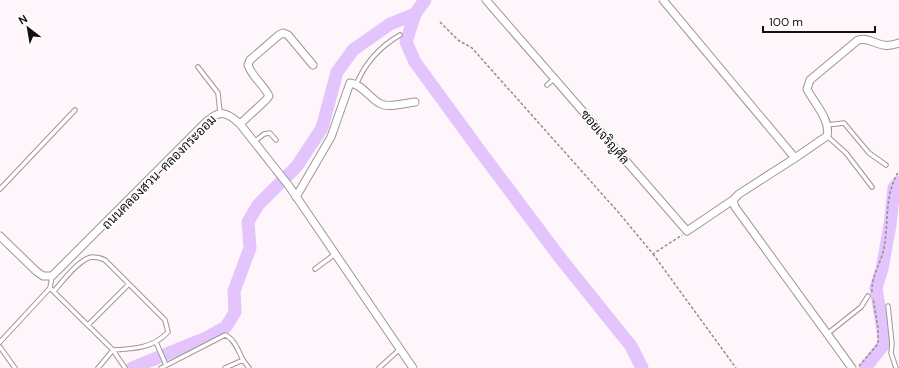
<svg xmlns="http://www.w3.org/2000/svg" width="899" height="368" viewBox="0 0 899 368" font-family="'DM Sans',Sarabun,sans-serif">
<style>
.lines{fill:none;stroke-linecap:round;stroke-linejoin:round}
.river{stroke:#e4c4fd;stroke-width:13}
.lane-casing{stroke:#9f959a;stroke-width:5.5}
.street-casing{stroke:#9f959a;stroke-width:9}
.path{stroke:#938e90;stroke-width:1.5;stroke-dasharray:3 2;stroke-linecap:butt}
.lane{stroke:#fff;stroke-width:3.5}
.street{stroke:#fff;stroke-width:7}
.labels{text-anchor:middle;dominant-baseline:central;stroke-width:3.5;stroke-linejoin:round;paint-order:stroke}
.street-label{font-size:13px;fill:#131011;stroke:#fff}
</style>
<rect width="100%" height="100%" fill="#fef6fa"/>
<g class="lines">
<path class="river" d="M 425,0 L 415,14 L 406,42 L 415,62 L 480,151 L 561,259 L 631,346 L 642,368
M 132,368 L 206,338 L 226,327 L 235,312 L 234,291 L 250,248 L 248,222 L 258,205 L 297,166 L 322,128 L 337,72 L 353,50 L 390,24 L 415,14
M 865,368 L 885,343 L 876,288 L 882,269 L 890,225 L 894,188 L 899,182"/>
<defs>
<path id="lane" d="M 198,67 L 218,93 L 220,113
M 356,85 C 365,63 379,47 400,35
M 547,85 L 554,79
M 827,125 L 844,123 L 869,153 L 886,165
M 827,136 L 846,153 L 872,187
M 254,142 L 264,134 L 270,133 L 276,140
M 0,189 L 75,110
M 315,269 L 335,254
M 50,288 L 113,350 L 125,368
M 54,291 C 62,282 80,258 92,257 C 97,257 101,258 105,260 L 165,320 L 168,332 C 154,348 133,349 113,350 L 98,368
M 888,306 L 892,344 L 891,353 L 896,368
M 88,325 L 129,284
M 827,334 L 861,307 L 868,296
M 0,342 L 50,288 L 52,276
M 156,342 L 166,365
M 0,347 L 15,368
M 161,368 L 225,335 C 234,338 239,352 243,360
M 225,368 L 243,360 L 249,368
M 379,368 L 400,349"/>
<path id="street" d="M 486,0 L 687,231 L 733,200 L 739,194 L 795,158 L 663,0
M 240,124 L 266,100 L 269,96 C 264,85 252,77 248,65 L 250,60 L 279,35 L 283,33 L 288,35 L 313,65
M 795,158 L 827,136 C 831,120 814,103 807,89 L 810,80 L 858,40 C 872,36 879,51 899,43
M 296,197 L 331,137 L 350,83 C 362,84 370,99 381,104 C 390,108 405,103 415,102
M 733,200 L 735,207 L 852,368
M 0,236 L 36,271 L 43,276 L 52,276 L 206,122 C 220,110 226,111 240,124 L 289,186 L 413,368"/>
</defs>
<use href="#lane" class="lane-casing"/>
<use href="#street" class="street-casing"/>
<path class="path" d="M 440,22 L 458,40 L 472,48 L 619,213 L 653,254 L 682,235
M 653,254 L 736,368
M 872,292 C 871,277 881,263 884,248 C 889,222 884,194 899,171
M 859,366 L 878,344 L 878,328 L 873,298"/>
<use href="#lane" class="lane"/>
<use href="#street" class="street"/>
</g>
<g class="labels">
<g class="street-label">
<text transform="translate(605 137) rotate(49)">ซอยเจริญศีล</text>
<text transform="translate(159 172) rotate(-45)">ถนนคลองสวน-คลองกระออม</text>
</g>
</g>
<g transform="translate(28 28) rotate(329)" stroke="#ffffff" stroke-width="3" paint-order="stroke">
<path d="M0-3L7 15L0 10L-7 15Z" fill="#131011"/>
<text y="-6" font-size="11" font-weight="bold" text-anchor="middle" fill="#131011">N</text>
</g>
<path d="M763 26v6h112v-6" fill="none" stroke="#131011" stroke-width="2"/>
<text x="769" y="26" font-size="12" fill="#131011" stroke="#ffffff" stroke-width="3" paint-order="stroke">100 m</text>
</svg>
